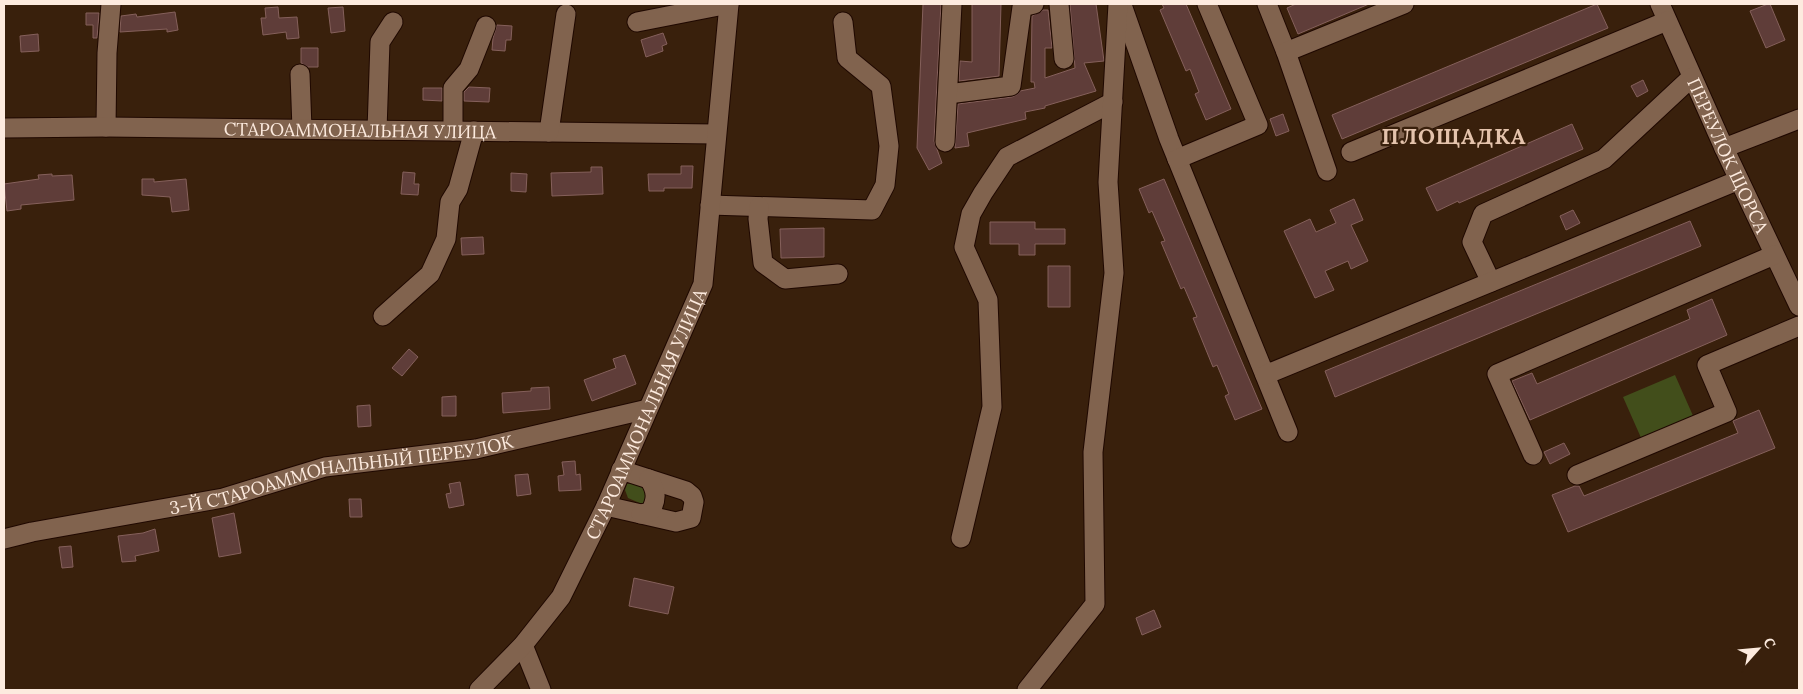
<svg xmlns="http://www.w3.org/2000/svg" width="1803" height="694" viewBox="0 0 1803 694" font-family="Lora,serif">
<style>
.green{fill:#424e1b}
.building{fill:#5f3d39;stroke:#85605b}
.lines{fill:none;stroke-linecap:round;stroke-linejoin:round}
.minor-casing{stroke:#1f0800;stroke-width:21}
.minor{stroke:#81634e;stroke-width:19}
.labels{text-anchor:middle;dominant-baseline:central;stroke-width:4.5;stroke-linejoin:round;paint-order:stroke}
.street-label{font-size:18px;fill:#fdebdf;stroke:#39200c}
.district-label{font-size:22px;font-weight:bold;letter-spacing:1px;fill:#e4c3ac;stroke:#39200c}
</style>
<rect width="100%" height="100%" fill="#39200c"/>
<path class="green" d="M 1675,375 L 1694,418 L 1642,440 L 1623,397 Z
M 627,484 C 636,483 644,486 649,494 L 645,504 L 642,504 L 628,498 L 625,490 Z
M 1495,689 L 1563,689 L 1563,690 L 1480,690 Z"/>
<path class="building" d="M 923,4 L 941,4 L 934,141 L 942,163 L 929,170 L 917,148 Z
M 972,4 L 1001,4 L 999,76 L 959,81 L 960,61 L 972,62 Z
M 1070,4 L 1096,4 L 1104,61 L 1084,63 L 1096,91 L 1045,106 L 1045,108 L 1025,112 L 1026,119 L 967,133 L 969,146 L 955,148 L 958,104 L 1012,97 L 1018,94 L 1020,91 L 1035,88 L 1034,82 L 1031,82 L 1032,16 L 1043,10 L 1048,10 L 1052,48 L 1045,48 L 1045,78 L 1075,68 Z
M 1162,4 L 1186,4 L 1231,109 L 1206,120 L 1195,94 L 1199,92 L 1190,69 L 1186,71 L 1160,10 L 1164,8 Z
M 1296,4 L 1369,4 L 1298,34 L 1287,8 Z
M 1597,4 L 1608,28 L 1342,139 L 1332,115 Z
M 1768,4 L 1770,4 L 1785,40 L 1766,48 L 1750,11 Z
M 278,7 L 279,18 L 297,17 L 299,38 L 287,39 L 286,32 L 263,35 L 261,18 L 266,18 L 265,8 Z
M 343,7 L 345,31 L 331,33 L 328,8 Z
M 175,12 L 178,30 L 167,32 L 167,29 L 120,32 L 121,16 L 136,14 L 137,17 Z
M 86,13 L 99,13 L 97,38 L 93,38 L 93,25 L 86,25 Z
M 497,25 L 512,26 L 511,40 L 506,40 L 505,51 L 492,50 L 493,38 Z
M 663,33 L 667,44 L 662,46 L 663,51 L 646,57 L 641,40 Z
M 38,34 L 39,51 L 21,52 L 20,36 Z
M 301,48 L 318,48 L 318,67 L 308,67 L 301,63 Z
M 1643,80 L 1648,91 L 1637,97 L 1631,86 Z
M 469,87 L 490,88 L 489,102 L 464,101 L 464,92 Z
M 423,88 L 442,88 L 442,101 L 423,100 Z
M 1283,114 L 1289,131 L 1276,136 L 1270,119 Z
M 1572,124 L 1583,149 L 1459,203 L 1458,201 L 1437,211 L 1426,188 Z
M 681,166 L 693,166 L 692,188 L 664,188 L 664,191 L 649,191 L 648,174 L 681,174 Z
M 591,167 L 602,167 L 603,194 L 552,196 L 551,173 L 591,172 Z
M 403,172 L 415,173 L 414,184 L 419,184 L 418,195 L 401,194 Z
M 511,173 L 527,174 L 526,192 L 511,191 Z
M 52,174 L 52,176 L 72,175 L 74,200 L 21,205 L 21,209 L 7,211 L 4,184 L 39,179 L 38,175 Z
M 142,179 L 154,179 L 154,182 L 186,179 L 189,210 L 172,212 L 170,197 L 142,195 Z
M 1164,179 L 1262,409 L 1235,420 L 1225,396 L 1229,394 L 1217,365 L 1213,367 L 1193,318 L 1197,317 L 1184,287 L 1181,289 L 1161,242 L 1165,241 L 1152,211 L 1149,213 L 1139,189 Z
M 1354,199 L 1363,220 L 1351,225 L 1368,261 L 1351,269 L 1348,261 L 1325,271 L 1334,290 L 1315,298 L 1284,231 L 1310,219 L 1316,232 L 1336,223 L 1330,210 Z
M 1573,210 L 1580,223 L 1566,230 L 1560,216 Z
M 1690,221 L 1701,246 L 1335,397 L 1325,371 Z
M 990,222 L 1035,222 L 1035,229 L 1065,229 L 1065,244 L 1035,244 L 1035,255 L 1019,255 L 1019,244 L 990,244 Z
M 824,228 L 824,257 L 781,258 L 780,229 Z
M 483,237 L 484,254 L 462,255 L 461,238 Z
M 1048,266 L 1070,266 L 1070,307 L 1048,307 Z
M 1712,299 L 1727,335 L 1530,420 L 1512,381 L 1532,373 L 1537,384 L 1690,319 L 1687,310 Z
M 409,349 L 418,357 L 402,376 L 392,368 Z
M 625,355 L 636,384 L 592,401 L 584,380 L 616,368 L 613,359 Z
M 549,387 L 550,409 L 503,413 L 502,393 L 531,391 L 531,388 Z
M 456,396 L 456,416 L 442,416 L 442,397 Z
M 370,405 L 371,426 L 358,427 L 357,406 Z
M 1759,410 L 1775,448 L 1568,532 L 1552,495 L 1575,486 L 1579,486 L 1584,496 L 1616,483 L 1738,433 L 1733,421 Z
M 1564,443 L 1570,454 L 1550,464 L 1544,452 Z
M 575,461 L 576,475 L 580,474 L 581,490 L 559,491 L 558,476 L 564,475 L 562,462 Z
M 528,474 L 531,494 L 517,496 L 515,475 Z
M 460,482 L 464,505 L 449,508 L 446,494 L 451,493 L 449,484 Z
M 349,499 L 361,499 L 362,517 L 350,517 Z
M 234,513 L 241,553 L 219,557 L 212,518 Z
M 155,529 L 159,551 L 135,556 L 136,561 L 122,562 L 118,536 L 143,533 Z
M 71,546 L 73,567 L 62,568 L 59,547 Z
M 634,578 L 674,587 L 668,614 L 629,606 Z
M 1154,610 L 1161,627 L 1142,635 L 1136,618 Z"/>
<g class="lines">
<defs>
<g id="minor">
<path d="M 1059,4 L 1064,59"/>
<path d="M 1267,4 L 1286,52 L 1327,171"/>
<path id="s1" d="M 1660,4 L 1724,148 L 1799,306"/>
<path d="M 1122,5 L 1169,139 L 1288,432"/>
<path d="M 637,22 L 729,4"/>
<path d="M 1286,52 L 1404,4"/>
<path d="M 300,74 L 302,129"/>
<path d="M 948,94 L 1011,86 L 1022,7 L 1034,4"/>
<path d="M 106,127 L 107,53 L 111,4"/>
<path id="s2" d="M 4,128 L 106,127 L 716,134"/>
<path d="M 377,130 L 380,42 L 393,22"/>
<path d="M 453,131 L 453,88 L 469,69 L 486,26"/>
<path d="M 549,132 L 566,14"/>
<path d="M 945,142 L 952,4"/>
<path d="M 1724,148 L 1799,119"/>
<path d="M 1351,152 L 1667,21"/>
<path d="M 1177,159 L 1258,125 L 1207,4"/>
<path d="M 710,205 L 872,210 L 885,185 L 889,146 L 881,86 L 847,58 L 843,22"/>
<path d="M 759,207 L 758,219 L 763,263 L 785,279 L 838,274"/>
<path d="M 1491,282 L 1472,242 L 1483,214 L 1604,159 L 1692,77"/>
<path d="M 383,316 L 430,274 L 446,239 L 450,202 L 458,189 L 474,131"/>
<path d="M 1265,375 L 1739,180"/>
<path d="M 1533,455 L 1497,374 L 1774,255"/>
<path d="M 1577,475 L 1727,412 L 1707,365 L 1799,326"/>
<path d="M 606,506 L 676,522 L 691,518 L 694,502 L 692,496 L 686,491 L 621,470"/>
<path d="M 641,514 L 650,512 C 657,500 657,491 649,479"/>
<path d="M 961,538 L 992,407 L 988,300 L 964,247 L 971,214 L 983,193 L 1007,157 L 1113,102"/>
<path id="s3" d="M 4,539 L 32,532 L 223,498 L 325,467 L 476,449 L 648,409"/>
<path d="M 523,645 L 541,690"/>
<path id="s4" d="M 479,690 L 523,645 L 561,597 L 606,506 L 703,284 L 729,4"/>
<path d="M 1027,690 L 1095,604 L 1093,452 L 1114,273 L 1108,182 L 1118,4"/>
</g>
</defs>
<use href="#minor" class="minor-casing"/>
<use href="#minor" class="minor"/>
</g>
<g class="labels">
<g class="street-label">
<text stroke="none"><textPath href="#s2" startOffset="356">СТАРОАММОНАЛЬНАЯ УЛИЦА</textPath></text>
<text stroke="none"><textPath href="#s1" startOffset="166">ПЕРЕУЛОК ЩОРСА</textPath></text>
<text stroke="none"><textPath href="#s4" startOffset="326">СТАРОАММОНАЛЬНАЯ УЛИЦА</textPath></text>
<text stroke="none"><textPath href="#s3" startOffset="344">3-Й СТАРОАММОНАЛЬНЫЙ ПЕРЕУЛОК</textPath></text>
</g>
<g class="district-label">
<text x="1454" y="136">ПЛОЩАДКА</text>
</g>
</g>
<rect width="1803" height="694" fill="none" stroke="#fdebdf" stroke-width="10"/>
<g transform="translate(1758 649) rotate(63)" stroke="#39200c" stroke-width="4" paint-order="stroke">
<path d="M0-4L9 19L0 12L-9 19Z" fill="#fdebdf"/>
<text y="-8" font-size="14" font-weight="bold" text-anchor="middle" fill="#fdebdf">С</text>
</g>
</svg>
